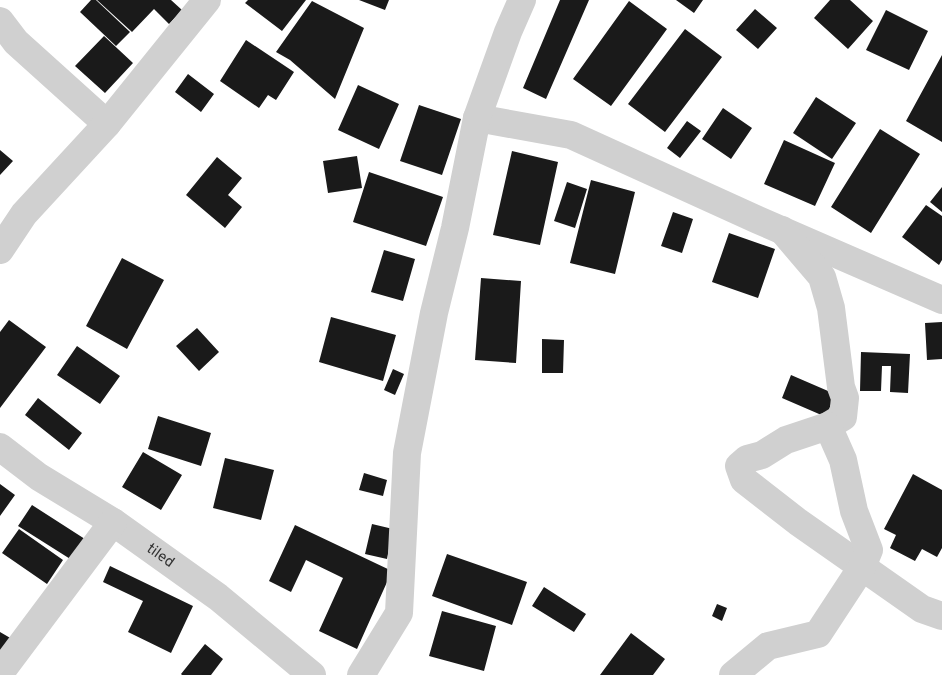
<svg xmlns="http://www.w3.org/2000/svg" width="942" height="675" viewBox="0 0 942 675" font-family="Overpass,sans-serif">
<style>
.building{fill:#1a1a1a}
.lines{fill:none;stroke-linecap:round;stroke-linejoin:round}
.minor{stroke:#d0d0d0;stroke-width:28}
.labels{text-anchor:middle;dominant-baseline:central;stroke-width:5;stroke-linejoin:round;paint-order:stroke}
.street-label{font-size:15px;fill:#333;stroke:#fff}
</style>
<rect width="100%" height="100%" fill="#fff"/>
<path class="building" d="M 91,0 L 96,0 L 130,32 L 116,46 L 80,12 Z
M 97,0 L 171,0 L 182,10 L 169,24 L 154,9 L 132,32 Z
M 248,0 L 306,0 L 282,31 L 245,3 Z
M 359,0 L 389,0 L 385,10 Z
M 560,0 L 589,0 L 546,99 L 523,88 Z
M 676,0 L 703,0 L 694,13 Z
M 830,0 L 850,0 L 873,21 L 848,49 L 814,18 Z
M 312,1 L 364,28 L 335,99 L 290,60 L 276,52 Z
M 629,1 L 667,29 L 611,106 L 573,79 Z
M 755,9 L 777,28 L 758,49 L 736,30 Z
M 886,10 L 928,31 L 909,70 L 866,50 Z
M 685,29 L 722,57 L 665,132 L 628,104 Z
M 104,36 L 133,63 L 105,93 L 75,66 Z
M 246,40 L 294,72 L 276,100 L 268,95 L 259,108 L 220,81 Z
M 942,55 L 942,142 L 906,121 Z
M 188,74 L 214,94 L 201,112 L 175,92 Z
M 358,85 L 399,104 L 379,149 L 338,130 Z
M 816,97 L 856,123 L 832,159 L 793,133 Z
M 419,105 L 461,119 L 442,175 L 400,161 Z
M 723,108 L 752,128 L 731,159 L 702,139 Z
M 687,121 L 701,131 L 680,158 L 667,148 Z
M 880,129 L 920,154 L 871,233 L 831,207 Z
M 784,140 L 835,163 L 815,206 L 764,184 Z
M 0,150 L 13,161 L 0,175 Z
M 512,151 L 558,162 L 540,245 L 493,235 Z
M 357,156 L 362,188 L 328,193 L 323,161 Z
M 217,157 L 242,178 L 228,195 L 242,207 L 225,228 L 186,195 Z
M 369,172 L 443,197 L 426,246 L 353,222 Z
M 591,180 L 635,192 L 615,274 L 570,263 Z
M 567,182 L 587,189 L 575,228 L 554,221 Z
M 942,187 L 942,212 L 930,202 Z
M 926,205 L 942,216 L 942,260 L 939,265 L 902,237 Z
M 673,212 L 693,219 L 682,253 L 661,246 Z
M 729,233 L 775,249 L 758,298 L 712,282 Z
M 384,250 L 415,259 L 403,301 L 371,292 Z
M 122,258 L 164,280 L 127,349 L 86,326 Z
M 481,278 L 521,281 L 516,363 L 475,360 Z
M 331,317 L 396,335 L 383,381 L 319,362 Z
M 9,320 L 46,347 L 0,408 L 0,332 Z
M 942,322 L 942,359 L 927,360 L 925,323 Z
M 197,328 L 219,352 L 199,371 L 176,346 Z
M 542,339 L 564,340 L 563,373 L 542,373 Z
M 77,346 L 120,376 L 100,404 L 57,375 Z
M 861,352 L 910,354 L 908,393 L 890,392 L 891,366 L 882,366 L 881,391 L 860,391 Z
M 393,369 L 404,374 L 395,395 L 384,390 Z
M 791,375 L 835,394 L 826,417 L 782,398 Z
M 38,398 L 82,433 L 69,450 L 25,415 Z
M 158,416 L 211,433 L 201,466 L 148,449 Z
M 143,452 L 182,475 L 161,510 L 122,487 Z
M 225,458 L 274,470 L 261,520 L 213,508 Z
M 364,473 L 387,480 L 383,496 L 359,490 Z
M 913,474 L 942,490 L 942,548 L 937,557 L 922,549 L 915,561 L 890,548 L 896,535 L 884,529 Z
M 0,484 L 15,495 L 0,516 Z
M 32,505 L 88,541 L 75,562 L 18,526 Z
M 372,524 L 393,529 L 387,559 L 365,554 Z
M 295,525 L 392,571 L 357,649 L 319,631 L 343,578 L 306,560 L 291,592 L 269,581 Z
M 19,529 L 63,560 L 47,584 L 2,553 Z
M 447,554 L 527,582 L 512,625 L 432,596 Z
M 110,566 L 193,606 L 171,653 L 128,632 L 143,601 L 103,582 Z
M 544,587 L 586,614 L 574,632 L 532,606 Z
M 717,604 L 727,608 L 722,621 L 712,616 Z
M 442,611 L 496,626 L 484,671 L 429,656 Z
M 0,632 L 12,639 L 0,660 Z
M 631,633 L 665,659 L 653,675 L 600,675 Z
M 205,644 L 223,659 L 211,675 L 182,675 L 181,674 Z"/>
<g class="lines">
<g class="minor">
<path d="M 0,21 L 16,42 L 107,124"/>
<path d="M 477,118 L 571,135 L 758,220 L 942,300"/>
<path d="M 782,230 L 822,277 L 831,308 L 841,387 L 845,398 L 843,417 L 828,426 L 786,440 L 762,455 L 747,459 L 739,466 L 744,480 L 798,522 L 922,609 L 942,616"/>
<path d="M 0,250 L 24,214 L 107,124 L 207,0"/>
<path id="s1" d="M 0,447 L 39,477 L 113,522 L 218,597 L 312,675"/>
<path d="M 0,673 L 113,522"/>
<path d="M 361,675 L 399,613 L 407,453 L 434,313 L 455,228 L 477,118 L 508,32 L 522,0"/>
<path d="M 733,675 L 768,646 L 818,634 L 862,567 L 869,550 L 854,511 L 843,460 L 828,426"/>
</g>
</g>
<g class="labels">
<g class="street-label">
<text stroke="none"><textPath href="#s1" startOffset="194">tiled</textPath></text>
</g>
</g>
</svg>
